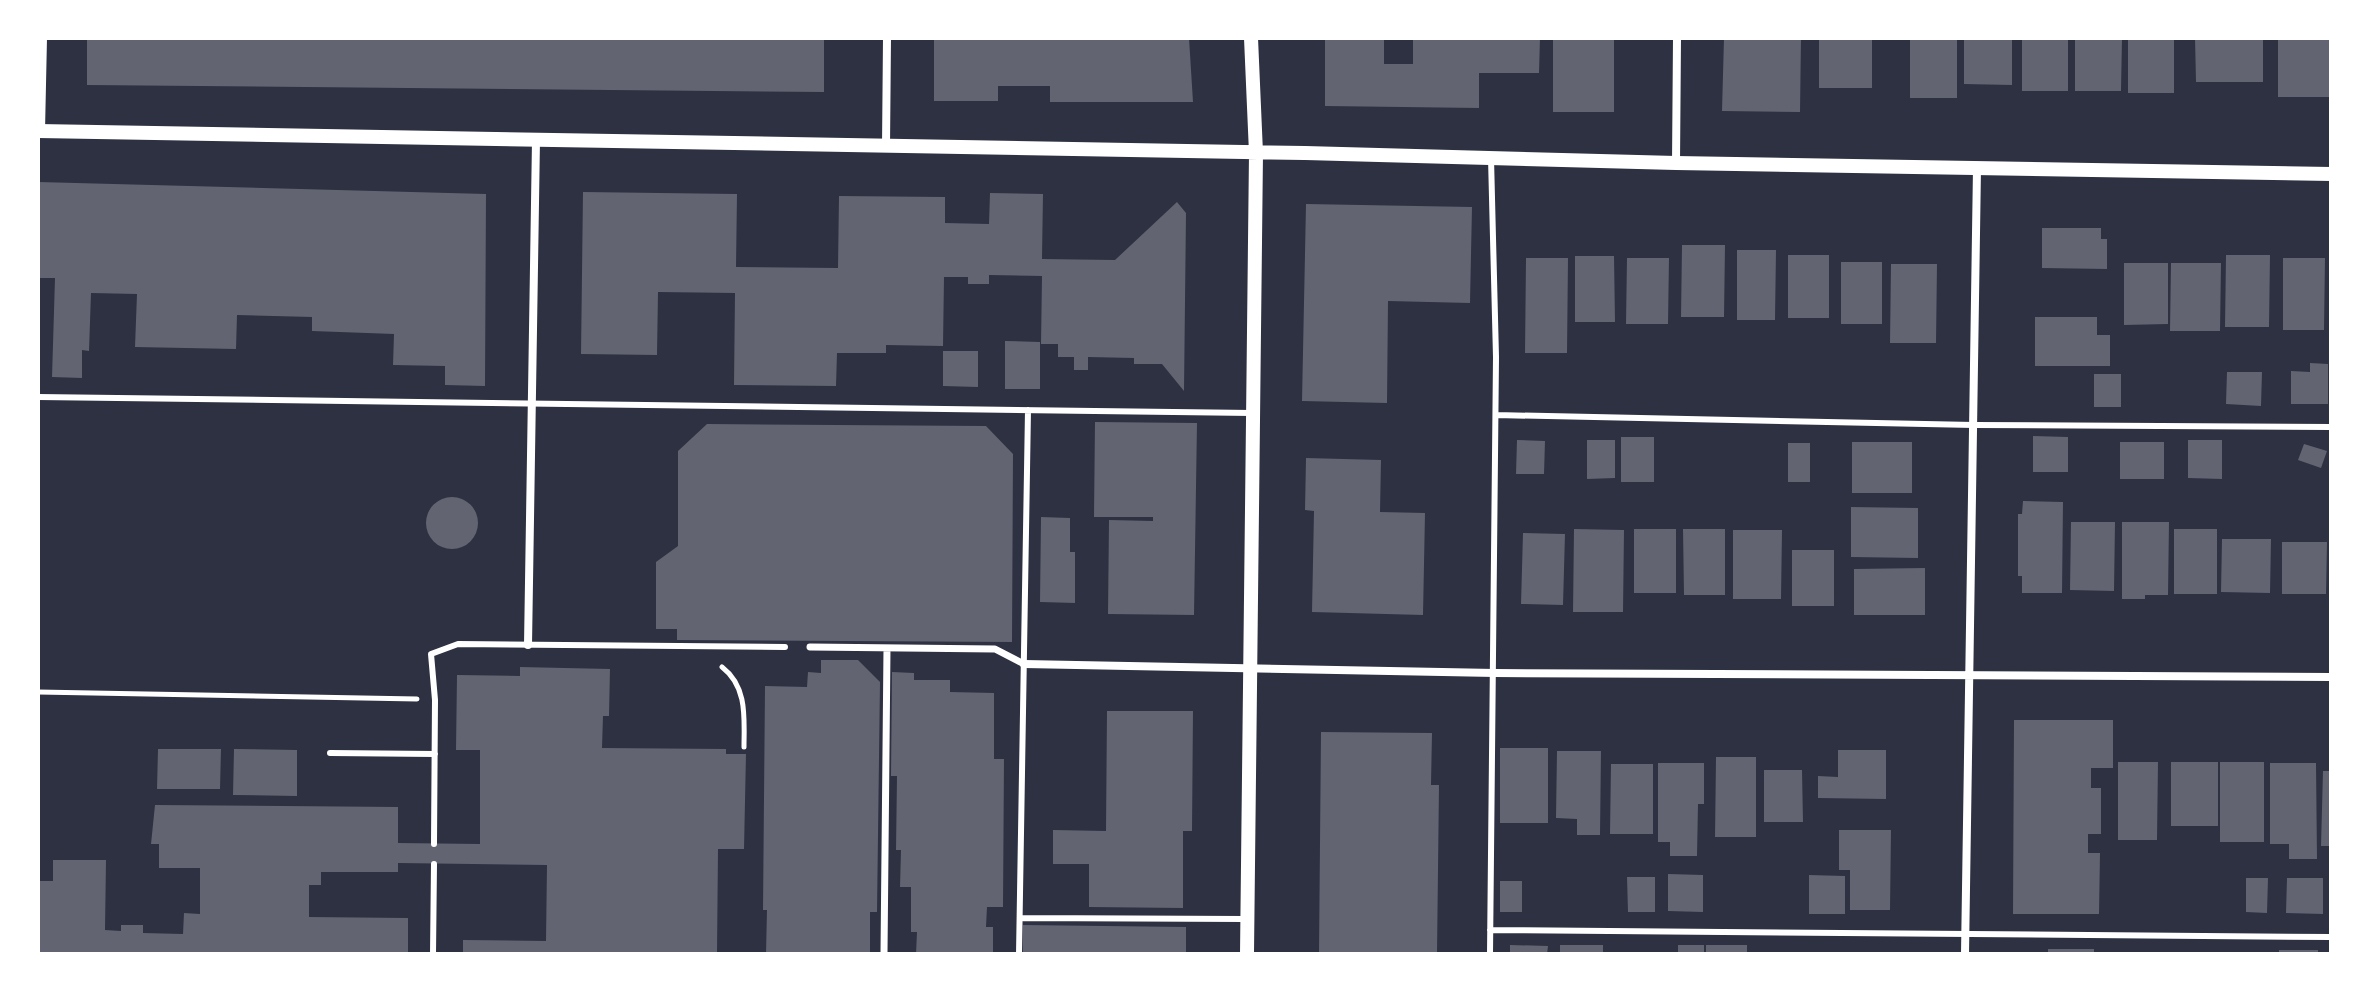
<svg xmlns="http://www.w3.org/2000/svg" width="2369" height="992" viewBox="0 0 2369 992" font-family="Lato,sans-serif">
<style>
.building{fill:#626471}
.lines{fill:none;stroke-linecap:round;stroke-linejoin:round}
.path{stroke:#fff;stroke-width:5}
.service{stroke:#fff;stroke-width:6}
.pedestrian{stroke:#fff;stroke-width:7}
.minor{stroke:#fff;stroke-width:8}
.tertiary{stroke:#fff;stroke-width:14}
</style>
<rect width="100%" height="100%" fill="#2d3142"/>
<path class="building" d="M 87,38 L 824,38 L 824,92 L 87,85 Z
M 934,38 L 1189,38 L 1193,102 L 1050,102 L 1050,86 L 998,86 L 998,101 L 934,101 Z
M 1325,38 L 1384,38 L 1384,64 L 1413,64 L 1413,38 L 1540,38 L 1539,73 L 1479,73 L 1479,108 L 1325,106 Z
M 1553,38 L 1614,38 L 1614,112 L 1553,112 Z
M 1724,38 L 1801,38 L 1800,112 L 1722,111 Z
M 1819,38 L 1872,38 L 1872,88 L 1819,88 Z
M 1910,38 L 1957,38 L 1957,98 L 1910,98 Z
M 1964,38 L 2012,38 L 2012,85 L 1964,84 Z
M 2022,38 L 2068,38 L 2068,91 L 2022,91 Z
M 2075,38 L 2122,38 L 2121,91 L 2075,91 Z
M 2128,38 L 2174,38 L 2174,93 L 2128,93 Z
M 2195,38 L 2263,38 L 2263,82 L 2196,82 Z
M 2278,38 L 2331,38 L 2331,97 L 2278,97 Z
M 38,182 L 486,194 L 485,386 L 445,385 L 445,366 L 393,365 L 394,334 L 312,331 L 312,317 L 237,315 L 236,349 L 135,347 L 137,294 L 91,293 L 89,351 L 82,350 L 82,378 L 52,377 L 55,278 L 38,278 Z
M 583,192 L 737,194 L 736,267 L 838,268 L 839,196 L 945,197 L 945,223 L 989,224 L 990,193 L 1043,194 L 1042,259 L 1115,260 L 1177,202 L 1186,213 L 1184,391 L 1162,364 L 1134,364 L 1134,358 L 1088,357 L 1088,370 L 1074,370 L 1074,357 L 1058,357 L 1058,344 L 1041,344 L 1042,276 L 989,275 L 989,284 L 968,284 L 968,277 L 944,277 L 943,346 L 886,345 L 886,353 L 837,353 L 836,386 L 734,385 L 735,293 L 658,292 L 657,355 L 581,354 Z
M 1306,204 L 1472,207 L 1470,303 L 1388,301 L 1387,403 L 1302,401 Z
M 2042,228 L 2101,228 L 2101,239 L 2107,239 L 2107,269 L 2042,268 Z
M 1682,245 L 1725,245 L 1724,317 L 1681,317 Z
M 1737,250 L 1776,250 L 1775,320 L 1737,320 Z
M 1788,255 L 1829,255 L 1829,318 L 1788,318 Z
M 2226,255 L 2270,255 L 2269,327 L 2225,327 Z
M 1575,256 L 1614,256 L 1615,322 L 1575,322 Z
M 1526,258 L 1568,258 L 1567,353 L 1525,353 Z
M 1627,258 L 1669,258 L 1668,324 L 1626,324 Z
M 2283,258 L 2325,258 L 2324,330 L 2283,330 Z
M 1841,262 L 1882,262 L 1882,324 L 1841,324 Z
M 2124,263 L 2168,263 L 2168,324 L 2124,325 Z
M 2171,263 L 2221,263 L 2220,331 L 2170,331 Z
M 1891,264 L 1937,264 L 1936,343 L 1890,343 Z
M 2035,317 L 2097,317 L 2097,335 L 2110,335 L 2110,366 L 2035,366 Z
M 1005,341 L 1040,342 L 1040,389 L 1005,389 Z
M 943,351 L 978,351 L 978,387 L 943,386 Z
M 2310,363 L 2328,364 L 2328,404 L 2291,404 L 2291,371 L 2310,372 Z
M 2227,372 L 2262,372 L 2261,406 L 2226,404 Z
M 2094,374 L 2121,374 L 2121,407 L 2094,407 Z
M 1095,422 L 1197,423 L 1194,615 L 1108,614 L 1109,520 L 1153,521 L 1153,517 L 1094,517 Z
M 707,424 L 986,426 L 1013,454 L 1012,642 L 677,640 L 677,629 L 656,629 L 656,562 L 678,546 L 678,451 Z
M 2033,436 L 2068,437 L 2068,472 L 2033,472 Z
M 1621,437 L 1654,437 L 1654,482 L 1621,482 Z
M 1517,440 L 1545,441 L 1544,474 L 1516,474 Z
M 1587,440 L 1615,440 L 1615,478 L 1587,479 Z
M 2188,440 L 2222,440 L 2222,479 L 2188,478 Z
M 1852,442 L 1912,442 L 1912,493 L 1852,493 Z
M 2120,442 L 2164,442 L 2164,479 L 2120,479 Z
M 1788,443 L 1810,443 L 1810,482 L 1788,482 Z
M 2304,444 L 2327,451 L 2321,468 L 2298,460 Z
M 1306,458 L 1381,460 L 1380,512 L 1425,513 L 1423,615 L 1312,612 L 1314,511 L 1305,510 Z
M426 523a26 26 0 1 1 52 0a26 26 0 1 1-52 0Z
M 2023,501 L 2063,502 L 2062,593 L 2022,593 L 2022,576 L 2018,576 L 2018,514 L 2022,514 Z
M 1851,507 L 1918,508 L 1918,558 L 1851,557 Z
M 1041,517 L 1070,518 L 1070,552 L 1075,552 L 1075,603 L 1040,602 Z
M 2071,522 L 2115,522 L 2114,591 L 2070,590 Z
M 2122,522 L 2169,522 L 2168,595 L 2145,595 L 2145,599 L 2122,599 Z
M 1574,529 L 1624,530 L 1623,612 L 1573,612 Z
M 1634,529 L 1676,529 L 1676,593 L 1634,593 Z
M 1683,529 L 1725,529 L 1725,595 L 1684,595 Z
M 2174,529 L 2217,529 L 2217,594 L 2174,594 Z
M 1733,530 L 1782,530 L 1781,599 L 1733,599 Z
M 1523,533 L 1565,534 L 1563,605 L 1521,604 Z
M 2222,539 L 2271,539 L 2270,593 L 2221,592 Z
M 2282,542 L 2327,542 L 2326,594 L 2282,594 Z
M 1792,550 L 1834,550 L 1834,606 L 1792,606 Z
M 1925,568 L 1925,615 L 1854,615 L 1854,569 Z
M 821,660 L 858,660 L 880,682 L 877,912 L 870,912 L 870,954 L 766,954 L 767,910 L 763,910 L 765,686 L 807,687 L 808,672 L 821,673 Z
M 520,667 L 610,669 L 609,716 L 603,716 L 602,748 L 726,749 L 726,754 L 746,754 L 744,849 L 718,849 L 717,954 L 463,954 L 463,940 L 546,941 L 547,865 L 398,863 L 398,872 L 321,872 L 321,885 L 309,885 L 309,917 L 408,918 L 408,954 L 38,954 L 38,881 L 53,881 L 53,860 L 106,860 L 105,930 L 121,931 L 121,925 L 143,925 L 143,933 L 183,934 L 184,913 L 200,914 L 200,868 L 159,868 L 159,844 L 151,844 L 155,805 L 398,807 L 398,843 L 480,844 L 480,750 L 456,750 L 457,675 L 520,676 Z
M 892,672 L 914,673 L 914,680 L 950,680 L 950,692 L 994,693 L 994,759 L 1004,759 L 1003,907 L 987,907 L 986,927 L 993,927 L 993,954 L 916,954 L 917,932 L 911,932 L 911,887 L 900,887 L 901,850 L 896,850 L 897,776 L 891,776 Z
M 1107,711 L 1193,711 L 1192,831 L 1183,831 L 1183,908 L 1089,907 L 1089,864 L 1053,864 L 1053,830 L 1106,831 Z
M 2014,720 L 2113,720 L 2113,768 L 2091,768 L 2091,788 L 2101,788 L 2101,834 L 2088,834 L 2088,853 L 2100,853 L 2099,914 L 2013,914 Z
M 1321,732 L 1432,733 L 1431,785 L 1439,785 L 1437,954 L 1319,954 Z
M 1500,748 L 1548,748 L 1548,823 L 1500,823 Z
M 158,749 L 221,749 L 220,789 L 157,789 Z
M 234,749 L 297,750 L 297,796 L 233,795 Z
M 1838,750 L 1886,750 L 1886,799 L 1818,798 L 1818,776 L 1838,777 Z
M 1557,751 L 1601,751 L 1600,835 L 1577,835 L 1577,819 L 1556,818 Z
M 1716,757 L 1756,757 L 1756,837 L 1715,837 Z
M 2118,762 L 2158,762 L 2157,840 L 2118,840 Z
M 2171,762 L 2218,762 L 2218,826 L 2171,826 Z
M 2220,762 L 2264,762 L 2264,842 L 2220,842 Z
M 1658,763 L 1704,763 L 1704,804 L 1698,804 L 1697,856 L 1670,856 L 1670,842 L 1658,842 Z
M 2270,763 L 2316,763 L 2317,859 L 2289,859 L 2289,844 L 2270,844 Z
M 1611,764 L 1653,764 L 1653,834 L 1610,834 Z
M 1764,770 L 1802,770 L 1803,822 L 1764,822 Z
M 2323,771 L 2331,771 L 2331,846 L 2321,846 Z
M 1839,830 L 1891,830 L 1890,910 L 1850,910 L 1850,870 L 1839,870 Z
M 1668,874 L 1703,875 L 1703,912 L 1668,911 Z
M 1809,875 L 1845,876 L 1845,914 L 1809,914 Z
M 1627,877 L 1655,877 L 1655,912 L 1628,912 Z
M 2246,878 L 2268,878 L 2267,913 L 2246,912 Z
M 2287,878 L 2323,878 L 2323,914 L 2286,913 Z
M 1500,881 L 1522,881 L 1522,912 L 1500,912 Z
M 1023,925 L 1186,927 L 1186,954 L 1023,954 Z
M 1510,945 L 1548,946 L 1547,954 L 1510,954 Z
M 1560,945 L 1603,945 L 1603,954 L 1560,954 Z
M 1678,945 L 1704,945 L 1704,954 L 1678,954 Z
M 1706,945 L 1747,945 L 1747,954 L 1706,954 Z
M 2048,949 L 2094,949 L 2094,954 L 2048,954 Z
M 2279,950 L 2318,950 L 2318,954 L 2279,954 Z"/>
<g class="lines">
<path class="path" d="M 722,667 C 748,687 744,719 744,747
M 38,692 L 417,699"/>
<path class="service" d="M 38,397 L 1252,413
M 1496,415 L 1974,425 L 2331,427
M 330,753 L 435,754
M 434,844 L 435,700 L 431,654 L 458,644 L 785,647
M 1020,918 L 1245,919
M 1490,930 L 2331,937
M 433,954 L 434,864
M 1019,954 L 1028,410
M 1490,954 L 1496,357 L 1491,158"/>
<path class="pedestrian" d="M 810,647 L 995,649 L 1024,664
M 884,954 L 887,648"/>
<path class="minor" d="M 41,131 L 43,38
M 886,146 L 887,38
M 1676,163 L 1677,38
M 528,645 L 536,140
M 1024,664 L 1495,673 L 2331,677
M 1965,954 L 1977,168"/>
<path class="tertiary" d="M 38,131 L 1305,153 L 1676,163 L 2331,174
M 1247,954 L 1256,153 L 1251,38"/>
</g>
<rect width="2369" height="992" fill="none" stroke="#ffffff" stroke-width="80"/>
</svg>
